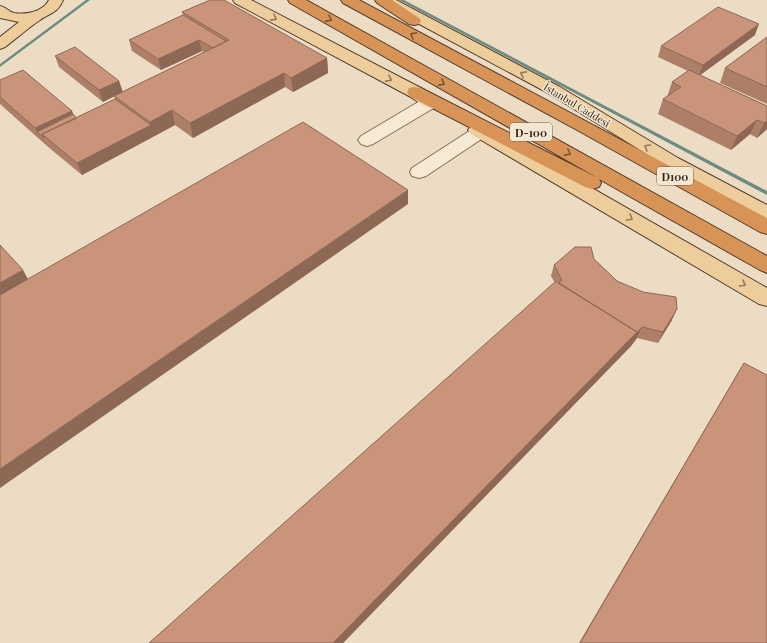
<svg xmlns="http://www.w3.org/2000/svg" width="767" height="643" viewBox="0 0 767 643" font-family="'Playfair Display',serif">
<style>
.lines{fill:none;stroke-linecap:round;stroke-linejoin:round}
.stream{fill:#6c8c82;fill-rule:evenodd}
.minor-casing{stroke:#856d5a;stroke-width:2}
.major-casing{stroke:#533c2f;stroke-width:2}
.highway-casing{stroke:#533c2f;stroke-width:2}
.minor{fill:#f7ead5;fill-rule:evenodd}
.major{fill:#eecd9c;fill-rule:evenodd}
.highway{fill:#d89457;fill-rule:evenodd}
.wall{fill:#ad7f69}
.shaded-wall{fill:#8d6855}
.building{fill:#c9947a;stroke:#8d6855}
.oneway{stroke:#927a5d}
.oneway2{stroke:#775335}
.labels{text-anchor:middle;dominant-baseline:central;stroke-width:3;stroke-linejoin:round;paint-order:stroke}
.far-street-label{font-size:10px;fill:#36271e;stroke:#f4e7d2}
.shield{fill:#f4e7d2;stroke:#6f6154;stroke-width:1}
.shield-label{font-size:11px;font-weight:bold;fill:#36271e}
</style>
<rect width="100%" height="100%" fill="#ecdcc3"/>
<g class="lines">
<path class="stream" d="M 86,0 L 90,0 L 0,67 L 0,64 Z
M 399,0 L 404,0 L 767,191 L 767,195 Z"/>
<defs>
<path id="minor" d="M 431,97 L 437,98 L 439,102 L 437,106 L 373,144 L 367,146 L 361,144 L 358,140 L 361,136 L 425,98 Z
M 480,127 L 486,128 L 489,132 L 486,136 L 426,176 L 419,178 L 412,176 L 410,172 L 412,168 L 474,128 Z"/>
<path id="major" d="M 49,0 L 63,0 C 57,14 51,12 40,20 C 28,28 17,38 5,47 L 0,49 L 0,37 L 19,22 L 0,18 L 0,6 C 6,7 9,12 14,13 C 26,15 43,12 49,0 Z
M 233,0 L 251,0 L 421,88 L 440,100 L 442,104 L 440,108 C 428,111 419,102 409,96 L 235,3 Z
M 378,0 L 396,0 L 560,87 L 678,158 L 767,205 L 767,220 L 760,218 L 666,166 L 548,93 L 380,3 Z
M 477,125 L 483,126 L 767,288 L 767,306 L 759,304 L 471,134 L 468,130 L 471,126 Z"/>
<path id="highway" d="M 288,0 L 306,0 L 767,256 L 767,273 L 760,270 L 599,179 L 601,183 L 599,187 L 592,189 L 585,187 L 409,96 L 407,92 L 409,88 L 415,87 L 421,88 L 598,178 L 290,3 Z
M 341,0 L 359,0 L 767,218 L 767,234 L 760,232 L 577,130 L 343,3 Z
M 375,0 L 392,0 L 419,18 L 421,21 L 419,24 L 414,25 L 409,24 L 377,3 Z"/>
</defs>
<use href="#minor" class="minor-casing"/>
<use href="#major" class="major-casing"/>
<use href="#highway" class="highway-casing"/>
<use href="#minor" class="minor"/>
<use href="#major" class="major"/>
<use href="#highway" class="highway"/>
</g>
<path class="wall" d="M 182,12 L 327,58 L 328,73 L 293,92 L 285,87 L 193,138 L 175,125 L 82,175 L 47,146 L 0,104 L 0,80 L 72,111 L 73,114 L 77,118 L 115,99 L 114,96 L 103,102 L 59,67 L 55,56 L 119,81 L 122,92 L 204,52 L 202,51 L 161,70 L 132,51 L 129,40 L 183,15 Z
M 755,35 L 700,75 L 767,106 L 767,129 L 757,138 L 750,134 L 731,150 L 658,114 L 663,99 L 667,97 L 672,82 L 688,71 L 658,57 L 661,46 Z
M 767,37 L 767,104 L 720,83 L 725,68 Z
M 594,259 L 617,281 L 672,320 L 658,343 L 637,338 L 631,346 L 343,643 L 149,643 L 555,283 L 551,276 L 554,265 Z
M 744,363 L 767,643 L 579,643 L 736,376 Z"/>
<path class="shaded-wall" d="M 759,24 L 755,35 L 699,76 L 703,65 Z
M 199,40 L 202,51 L 161,70 L 158,59 Z
M 327,58 L 328,73 L 293,92 L 291,78 Z
M 284,73 L 285,87 L 193,138 L 190,123 Z
M 119,81 L 123,92 L 103,102 L 99,90 Z
M 172,110 L 175,125 L 82,175 L 77,163 L 151,125 L 150,122 Z
M 72,111 L 76,122 L 42,134 L 37,132 L 35,128 Z
M 757,120 L 750,134 L 731,150 L 737,136 Z
M 767,121 L 767,129 L 757,138 L 764,123 Z
M 408,190 L 408,204 L 0,488 L 0,469 Z
M 23,270 L 29,281 L 0,297 L 0,283 Z
M 677,309 L 672,320 L 658,343 L 663,332 Z
M 642,327 L 637,338 L 631,346 L 343,643 L 333,643 L 637,332 Z"/>
<path class="building" d="M 210,0 L 224,0 L 327,58 L 291,78 L 284,73 L 190,123 L 172,110 L 150,122 L 114,96 L 229,40 L 182,12 Z
M 718,7 L 759,24 L 703,65 L 661,46 Z
M 183,15 L 226,41 L 213,48 L 199,40 L 158,59 L 129,40 Z
M 767,37 L 767,87 L 725,68 Z
M 75,47 L 119,81 L 99,90 L 55,56 Z
M 23,70 L 72,111 L 35,128 L 0,97 L 0,80 Z
M 689,70 L 767,106 L 767,121 L 764,123 L 757,120 L 737,136 L 663,99 L 681,87 L 672,82 Z
M 115,99 L 151,125 L 77,163 L 42,134 Z
M 73,114 L 77,118 L 42,134 L 44,138 L 37,132 Z
M 303,122 L 408,190 L 0,469 L 0,295 Z
M 0,245 L 23,270 L 0,283 Z
M 575,247 L 591,247 L 594,259 L 617,281 L 643,292 L 676,297 L 677,309 L 663,332 L 642,327 L 635,335 L 634,335 L 637,332 L 558,283 L 562,280 L 554,265 Z
M 556,281 L 637,332 L 333,643 L 149,643 Z
M 744,363 L 767,375 L 767,643 L 580,643 Z"/>
<defs><path id="oneway-chevron" d="M-2-3.5L2.5 0L-2 3.5" fill="none" stroke-width="1.6" stroke-linecap="round" stroke-linejoin="round"/></defs>
<g class="oneway">
<use href="#oneway-chevron" transform="translate(274 18) rotate(28)"/>
<use href="#oneway-chevron" transform="translate(523 74) rotate(-152)"/>
<use href="#oneway-chevron" transform="translate(389 79) rotate(28)"/>
<use href="#oneway-chevron" transform="translate(647 147) rotate(-149)"/>
<use href="#oneway-chevron" transform="translate(630 218) rotate(30)"/>
<use href="#oneway-chevron" transform="translate(743 284) rotate(30)"/>
</g>
<g class="oneway2">
<use href="#oneway-chevron" transform="translate(329 19) rotate(29)"/>
<use href="#oneway-chevron" transform="translate(413 35) rotate(-152)"/>
<use href="#oneway-chevron" transform="translate(442 83) rotate(29)"/>
<use href="#oneway-chevron" transform="translate(568 153) rotate(29)"/>
</g>
<g class="labels">
<g class="far-street-label">
<text transform="translate(577 105) rotate(31)">İstanbul Caddesi</text>
</g>
<g class="shield">
<rect x="510" y="123" width="42" height="18" rx="3"/>
<rect x="657" y="167" width="36" height="18" rx="3"/>
</g>
<g class="shield-label">
<text x="531" y="132">D-100</text>
<text x="675" y="176">D100</text>
</g>
</g>
</svg>
